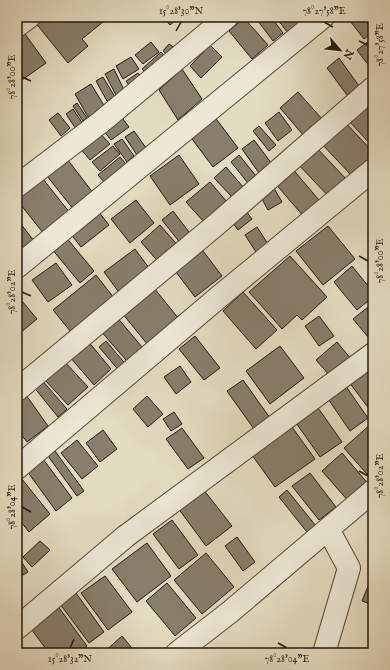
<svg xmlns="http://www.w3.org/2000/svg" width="390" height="670" viewBox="0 0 390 670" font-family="'IM FELL English',serif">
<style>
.building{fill:#887e6b;stroke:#24190e}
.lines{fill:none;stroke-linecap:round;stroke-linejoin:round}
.minor-casing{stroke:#544a3a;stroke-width:24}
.minor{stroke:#ede8d6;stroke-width:22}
.ticks{fill:none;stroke:#24190e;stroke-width:1.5}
.neatline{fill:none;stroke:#24190e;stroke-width:1.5}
.ticks-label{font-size:10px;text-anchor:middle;fill:#24190e}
</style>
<rect width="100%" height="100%" fill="#e4dcc0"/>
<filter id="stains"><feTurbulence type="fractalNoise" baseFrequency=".005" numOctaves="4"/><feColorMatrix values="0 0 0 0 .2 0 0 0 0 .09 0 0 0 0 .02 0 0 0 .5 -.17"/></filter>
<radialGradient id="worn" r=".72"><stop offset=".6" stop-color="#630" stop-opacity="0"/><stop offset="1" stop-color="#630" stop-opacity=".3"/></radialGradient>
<path class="building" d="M 41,17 L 109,17 L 82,39 L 88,46 L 68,63 L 35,22 Z
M 163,17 L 179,17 L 170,25 Z
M 255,17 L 271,17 L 283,33 L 273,41 Z
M 276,17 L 306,17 L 287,32 Z
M 347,17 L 367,17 L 373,25 L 373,32 L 364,39 Z
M 244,18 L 268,45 L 252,59 L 229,31 Z
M 25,34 L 46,63 L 22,80 L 17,73 L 17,40 Z
M 373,38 L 373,71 L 357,50 Z
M 151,42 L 159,52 L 143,64 L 135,55 Z
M 169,44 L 176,49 L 171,57 L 163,51 Z
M 210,45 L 222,57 L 201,78 L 190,66 Z
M 161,52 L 166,58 L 148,75 L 142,69 Z
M 131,57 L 139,69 L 123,79 L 116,66 Z
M 339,58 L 359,86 L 347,95 L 327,68 Z
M 114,69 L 124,90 L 116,95 L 105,74 Z
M 182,69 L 202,99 L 178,120 L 159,90 Z
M 138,73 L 143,80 L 131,88 L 126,81 Z
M 103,77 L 115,97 L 107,101 L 96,81 Z
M 91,84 L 105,107 L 88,117 L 75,94 Z
M 298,92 L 322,119 L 304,136 L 280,108 Z
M 373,100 L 373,147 L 349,121 Z
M 77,103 L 87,118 L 83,121 L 73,106 Z
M 73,109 L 83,124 L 76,129 L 66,114 Z
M 117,111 L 129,127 L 111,140 L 99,125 Z
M 279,112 L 292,130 L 278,141 L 265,123 Z
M 58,113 L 70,128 L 61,136 L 49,120 Z
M 214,116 L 238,148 L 213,167 L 189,135 Z
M 343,120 L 373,152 L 373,156 L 352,176 L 320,142 Z
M 259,126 L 276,145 L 269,151 L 253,131 Z
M 97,130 L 110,144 L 90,160 L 79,147 Z
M 134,131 L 146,148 L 137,155 L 125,137 Z
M 122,139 L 134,156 L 127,162 L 114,144 Z
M 254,140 L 272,164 L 259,173 L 242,149 Z
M 314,145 L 349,182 L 331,199 L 296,162 Z
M 113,146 L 120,154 L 100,171 L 92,162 Z
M 64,155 L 94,194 L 74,210 L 43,171 Z
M 179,155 L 199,184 L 170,205 L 150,176 Z
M 239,155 L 256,176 L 248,183 L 231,162 Z
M 120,157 L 126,164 L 104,182 L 98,175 Z
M 226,167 L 244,188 L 233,198 L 214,178 Z
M 291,167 L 324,206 L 305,218 L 274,182 Z
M 39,174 L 70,213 L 44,234 L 17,200 L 17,191 Z
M 210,182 L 227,202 L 204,222 L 186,202 Z
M 271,183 L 282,202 L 268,210 L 257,190 Z
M 136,200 L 154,223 L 130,243 L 111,219 Z
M 94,206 L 109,225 L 81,247 L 66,228 Z
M 244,208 L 252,219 L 238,230 L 230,219 Z
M 173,211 L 192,236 L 181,244 L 162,220 Z
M 17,219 L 34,241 L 17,254 Z
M 160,225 L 181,249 L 162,266 L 141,242 Z
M 328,226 L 355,259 L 323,285 L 296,251 Z
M 257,227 L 268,244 L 256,252 L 245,235 Z
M 65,236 L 94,271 L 80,283 L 51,248 Z
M 200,247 L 222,276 L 195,297 L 173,268 Z
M 135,249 L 152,272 L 121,295 L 104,272 Z
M 290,256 L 327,297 L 302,320 L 297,315 L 282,329 L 249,292 Z
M 56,263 L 72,285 L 48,302 L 32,280 Z
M 352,266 L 373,292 L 373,297 L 357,310 L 334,282 Z
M 96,275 L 118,303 L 75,337 L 53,310 Z
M 154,288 L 183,324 L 152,350 L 122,313 Z
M 243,292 L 277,330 L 256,349 L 223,311 Z
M 17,295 L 37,319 L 20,333 L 17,330 Z
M 372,304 L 373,306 L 373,343 L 353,319 Z
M 116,316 L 147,353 L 132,367 L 100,330 Z
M 319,316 L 334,336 L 319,346 L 305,326 Z
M 195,336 L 220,368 L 204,380 L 179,349 Z
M 87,340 L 111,369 L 94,385 L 69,356 Z
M 106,341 L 128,367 L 121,373 L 99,347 Z
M 337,342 L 351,359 L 331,377 L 316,360 Z
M 280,346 L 304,378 L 270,404 L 246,371 Z
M 360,360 L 373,378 L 373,414 L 343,374 Z
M 64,361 L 88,387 L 68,405 L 45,380 Z
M 180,366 L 191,382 L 176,394 L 164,377 Z
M 340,378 L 368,418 L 350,431 L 322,390 Z
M 41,379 L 67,409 L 58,417 L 33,386 Z
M 243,380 L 270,418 L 254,429 L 227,391 Z
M 26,395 L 48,426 L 27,442 L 17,429 L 17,402 Z
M 147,396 L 163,414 L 148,427 L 133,409 Z
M 316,405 L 342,442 L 320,457 L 294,420 Z
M 174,412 L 182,424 L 171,431 L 163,419 Z
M 372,423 L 373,424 L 373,481 L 344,448 Z
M 292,427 L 315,459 L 275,487 L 252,455 Z
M 182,428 L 204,458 L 188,469 L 166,439 Z
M 103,430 L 117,449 L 100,462 L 86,443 Z
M 77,440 L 98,466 L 82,479 L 61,453 Z
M 17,444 L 23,452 L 17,456 Z
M 55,451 L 84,491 L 77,496 L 48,456 Z
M 342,453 L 370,486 L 350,503 L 322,471 Z
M 43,459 L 72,498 L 56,511 L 27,471 Z
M 17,473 L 50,514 L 29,532 L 17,517 Z
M 310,473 L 336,507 L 319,520 L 292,486 Z
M 203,489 L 232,526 L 206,546 L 178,508 Z
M 287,490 L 316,526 L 307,532 L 279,497 Z
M 172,520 L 198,555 L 179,569 L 153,534 Z
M 237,537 L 255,562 L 243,571 L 225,546 Z
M 40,541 L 50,550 L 32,567 L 23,557 Z
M 147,543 L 171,576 L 137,602 L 112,569 Z
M 206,553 L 234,587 L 202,614 L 174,580 Z
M 19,558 L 28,572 L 18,578 L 17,559 Z
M 373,574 L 373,605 L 362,601 Z
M 105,576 L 132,612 L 108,630 L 81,593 Z
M 167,583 L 196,618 L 175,636 L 146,601 Z
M 76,593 L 104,632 L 89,643 L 60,604 Z
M 57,605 L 87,646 L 78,653 L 49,653 L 29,626 Z
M 122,636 L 136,653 L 103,653 Z
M 26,649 L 30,653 L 22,653 Z"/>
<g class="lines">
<defs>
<path id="minor" d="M 17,26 L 29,17
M 17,186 L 101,122 L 227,17
M 17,267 L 323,17
M 17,390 L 217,224 L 373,88
M 17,468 L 220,296 L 373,170
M 17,628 L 126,536 L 373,354
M 177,653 L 230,612 L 373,491
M 324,653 L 349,568 L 328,529"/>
</defs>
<use href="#minor" class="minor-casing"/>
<use href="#minor" class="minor"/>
</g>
<path class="ticks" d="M 324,22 L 333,27M 176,31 L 181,22M 359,41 L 368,45M 22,77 L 31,81M 359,256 L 368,261M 22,292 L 31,296M 359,471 L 368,476M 22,507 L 31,512M 278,643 L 287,648M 70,648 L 74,639"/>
<rect width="390" height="670" fill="none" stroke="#e4dcc0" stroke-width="44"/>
<g transform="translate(340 50) rotate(118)" stroke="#ede8d6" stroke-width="3" paint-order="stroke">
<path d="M0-3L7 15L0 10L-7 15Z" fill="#24190e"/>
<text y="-6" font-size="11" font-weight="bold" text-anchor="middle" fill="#24190e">N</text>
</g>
<rect x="22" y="22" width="346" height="626" class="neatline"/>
<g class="ticks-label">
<text x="181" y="14">15°28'30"N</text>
<text x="324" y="14">78°27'58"E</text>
<text transform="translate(379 45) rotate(-90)" y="4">78°27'58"E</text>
<text transform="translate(11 77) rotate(-90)" y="4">78°28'00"E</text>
<text transform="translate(379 261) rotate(-90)" y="4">78°28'00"E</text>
<text transform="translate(11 292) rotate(-90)" y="4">78°28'02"E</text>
<text transform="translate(379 476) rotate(-90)" y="4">78°28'02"E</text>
<text transform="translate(11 507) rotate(-90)" y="4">78°28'04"E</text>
<text x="70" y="662">15°28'32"N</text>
<text x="287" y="662">78°28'04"E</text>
</g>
<rect width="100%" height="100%" filter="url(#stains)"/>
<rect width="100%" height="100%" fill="url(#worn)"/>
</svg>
